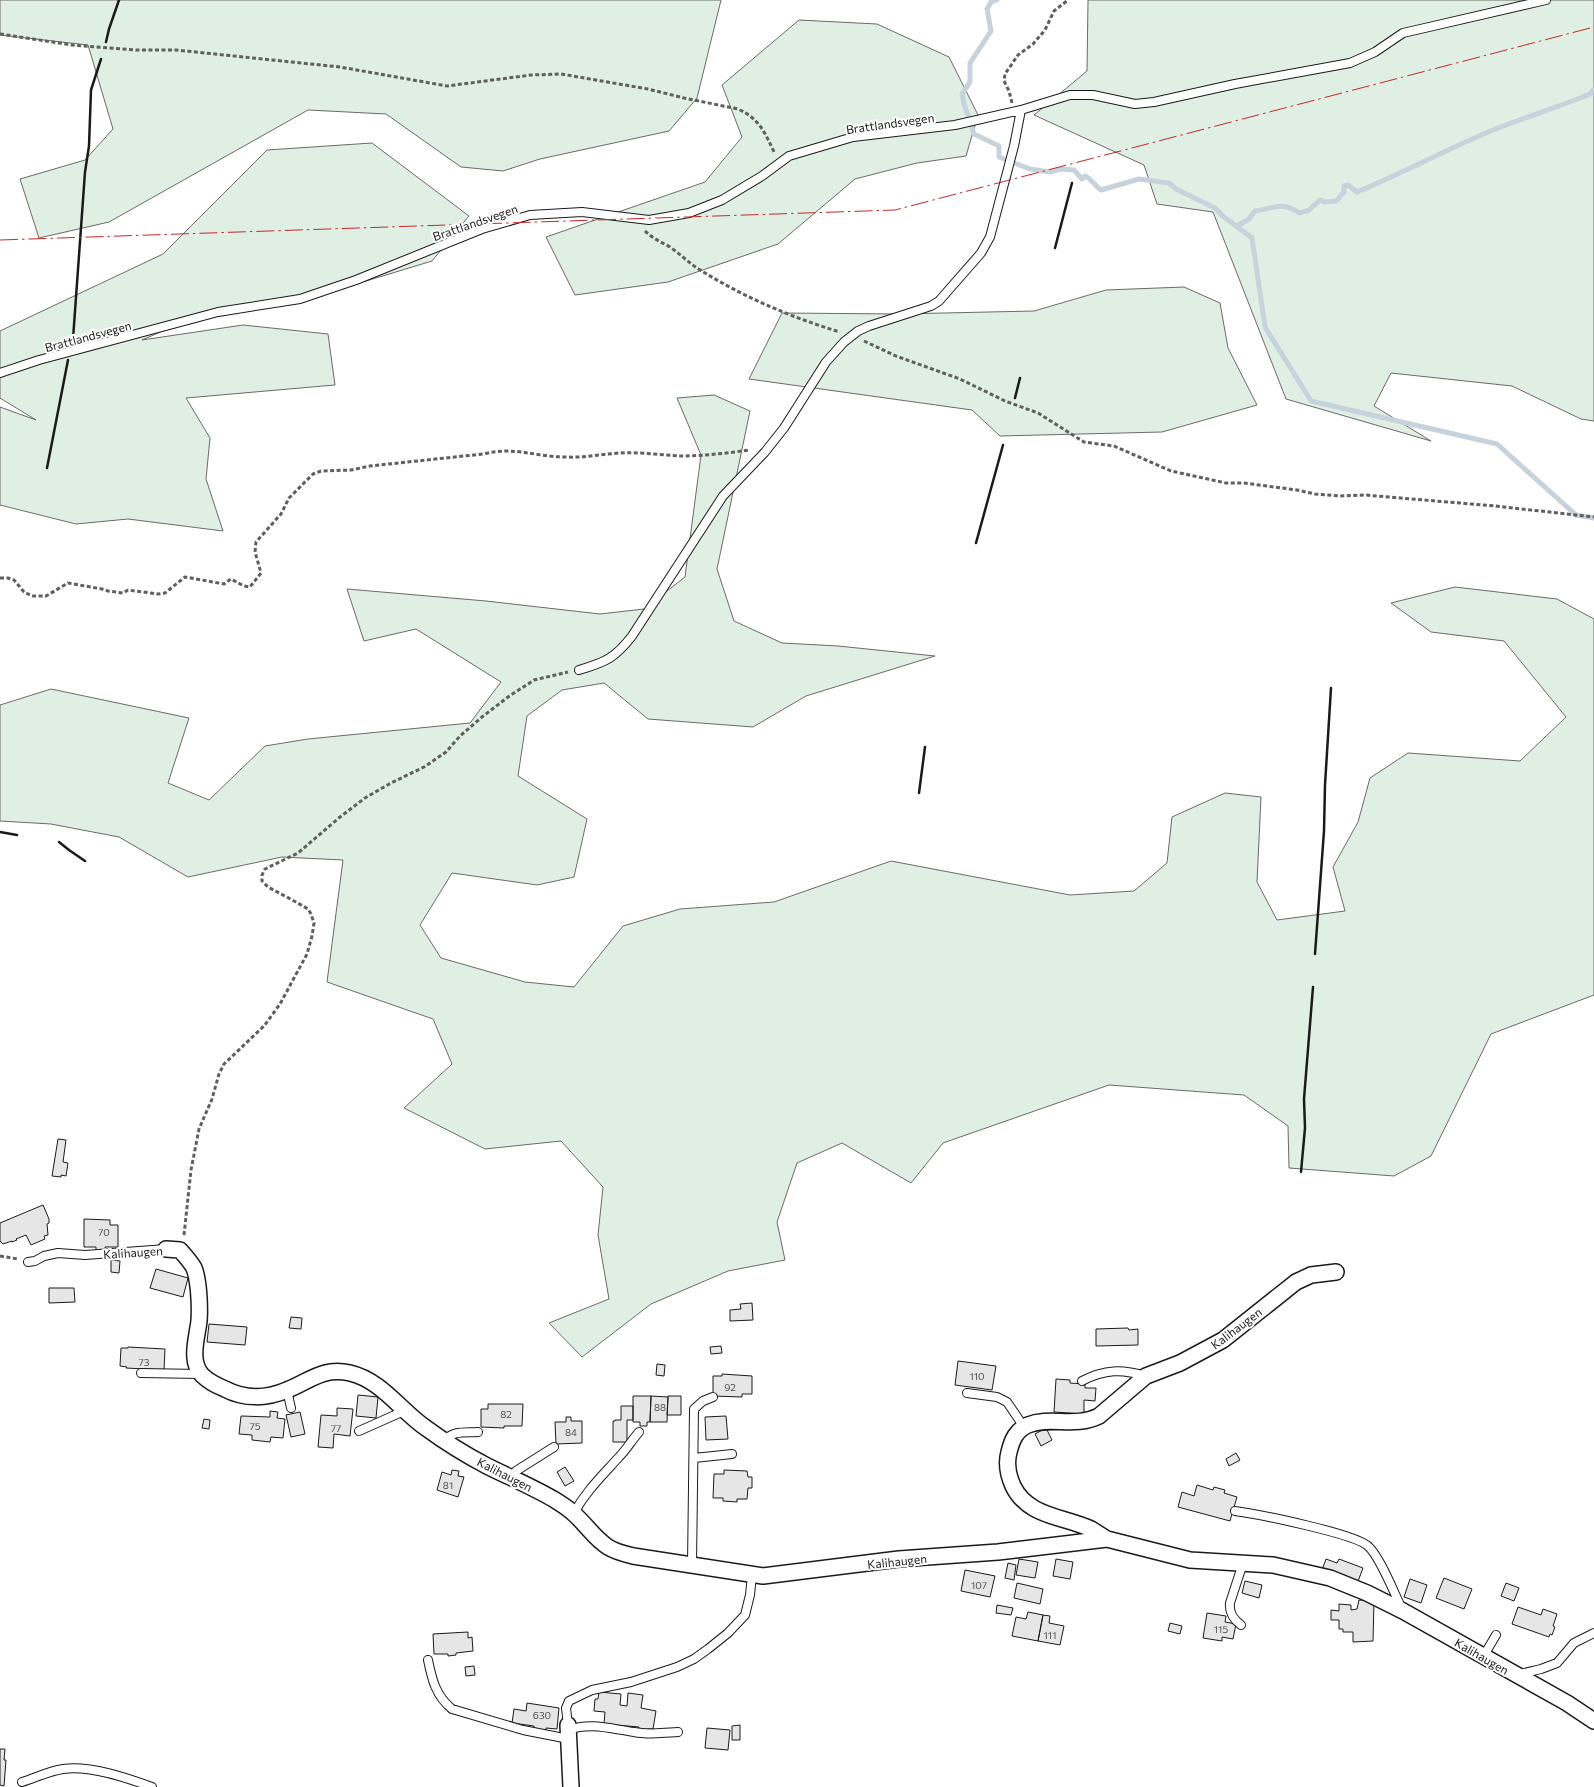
<svg xmlns="http://www.w3.org/2000/svg" width="1594" height="1787" viewBox="0 0 1594 1787" font-family="Commissioner,sans-serif">
<style>
.green{fill:#e0efe3;stroke:#6a6a6a}
.lines{fill:none;stroke-linecap:round;stroke-linejoin:round}
.stream{stroke:#c6d2dc;stroke-width:5}
.building{fill:#e6e6e6;stroke:#1a1a1a}
.service-casing{stroke:#1a1a1a;stroke-width:10}
.minor-casing{stroke:#1a1a1a;stroke-width:18}
.path{stroke:#5f5f5f;stroke-width:3;stroke-dasharray:4 2.5;stroke-linecap:butt}
.service{stroke:#fff;stroke-width:8}
.minor{stroke:#fff;stroke-width:15}
.wall{stroke:#1a1a1a;stroke-width:2.5}
.power{stroke:#c62828;stroke-width:1;stroke-dasharray:18 4 2.5 4;stroke-linecap:butt}
.labels{text-anchor:middle;dominant-baseline:central;stroke-width:4;stroke-linejoin:round;paint-order:stroke}
.number-label{font-size:10px;fill:#4d4d4d}
.street-label{font-size:12px;fill:#1a1a1a;stroke:#fff}
</style>
<rect width="100%" height="100%" fill="#fff"/>
<path class="green" d="M 0,0 L 721,0 L 697,98 L 669,131 L 540,159 L 503,171 L 461,167 L 386,114 L 308,110 L 109,222 L 39,238 L 20,179 L 85,160 L 113,129 L 88,45 L 0,35 Z
M 1088,0 L 1594,0 L 1594,421 L 1581,419 L 1512,386 L 1391,373 L 1374,406 L 1431,441 L 1286,399 L 1213,212 L 1157,204 L 1144,165 L 1034,115 L 1087,71 Z
M 799,20 L 877,24 L 949,57 L 978,115 L 966,156 L 917,163 L 855,179 L 778,244 L 668,282 L 575,295 L 546,237 L 705,182 L 742,137 L 722,85 Z
M 372,143 L 469,216 L 432,261 L 343,288 L 204,313 L 142,340 L 243,325 L 328,334 L 335,385 L 186,398 L 210,438 L 206,479 L 223,531 L 128,519 L 76,524 L 0,505 L 0,407 L 36,420 L 0,398 L 0,331 L 163,254 L 267,150 Z
M 1184,287 L 1220,303 L 1228,348 L 1257,405 L 1162,432 L 1000,436 L 972,410 L 749,379 L 782,313 L 899,314 L 1034,311 L 1106,290 Z
M 714,395 L 750,411 L 717,569 L 734,621 L 782,643 L 838,646 L 935,656 L 806,696 L 753,727 L 648,719 L 604,683 L 562,690 L 527,716 L 518,776 L 587,819 L 574,877 L 537,885 L 452,873 L 420,925 L 441,958 L 525,982 L 574,987 L 623,926 L 680,909 L 774,902 L 891,861 L 1070,895 L 1134,891 L 1167,863 L 1172,817 L 1225,793 L 1261,797 L 1257,882 L 1277,920 L 1345,911 L 1333,867 L 1358,822 L 1370,778 L 1408,753 L 1520,761 L 1566,717 L 1504,641 L 1431,632 L 1391,603 L 1455,587 L 1557,599 L 1594,619 L 1594,995 L 1491,1034 L 1431,1156 L 1394,1176 L 1289,1168 L 1288,1126 L 1244,1095 L 1109,1085 L 943,1143 L 911,1183 L 842,1143 L 797,1163 L 777,1222 L 785,1260 L 728,1271 L 651,1304 L 582,1357 L 549,1323 L 609,1299 L 598,1235 L 603,1187 L 561,1141 L 485,1149 L 404,1108 L 452,1064 L 433,1019 L 327,982 L 343,860 L 282,857 L 188,877 L 119,837 L 51,824 L 0,821 L 0,705 L 51,689 L 189,718 L 168,783 L 209,800 L 265,746 L 308,739 L 470,723 L 501,682 L 416,629 L 364,641 L 347,589 L 486,601 L 600,614 L 644,609 L 685,577 L 701,455 L 677,398 Z"/>
<g class="lines">
<path class="stream" d="M 997,0 L 991,2 L 987,9 L 991,31 L 970,63 L 970,82 L 962,94 L 964,104 L 974,134 L 999,146 L 999,157 L 1030,169 L 1050,172 L 1061,169 L 1074,170 L 1082,179 L 1085,176 C 1093,180 1094,185 1101,190 L 1139,179 L 1169,183 L 1176,189 L 1215,208 L 1224,217 L 1252,238 L 1265,327 L 1311,401 L 1497,444 L 1576,515 L 1594,518
M 1237,226 L 1249,219 L 1255,211 C 1277,208 1279,201 1300,213 L 1309,210 L 1320,200 L 1324,202 L 1336,201 L 1344,192 L 1344,186 L 1348,185 L 1357,192 C 1398,175 1438,154 1479,136 C 1515,120 1554,109 1590,94 L 1594,89"/>
</g>
<path class="building" d="M 58,1139 L 66,1140 L 63,1162 L 68,1163 L 66,1176 L 61,1175 L 61,1177 L 52,1176 Z
M 43,1205 L 49,1219 L 49,1223 L 47,1224 L 48,1235 L 44,1236 L 45,1239 L 31,1245 L 26,1235 L 16,1239 L 17,1240 L 12,1242 L 12,1241 L 3,1244 L 0,1241 L 0,1223 Z
M 84,1219 L 110,1220 L 110,1225 L 118,1225 L 118,1247 L 105,1247 L 105,1250 L 96,1251 L 96,1247 L 84,1247 Z
M 111,1260 L 120,1261 L 119,1273 L 111,1272 Z
M 156,1269 L 188,1278 L 183,1297 L 150,1288 Z
M 49,1288 L 74,1288 L 75,1302 L 49,1303 Z
M 752,1303 L 753,1320 L 730,1321 L 730,1310 L 741,1309 L 740,1304 Z
M 291,1317 L 302,1318 L 301,1329 L 289,1328 Z
M 209,1324 L 247,1327 L 245,1345 L 207,1342 Z
M 1128,1328 L 1129,1330 L 1138,1329 L 1138,1345 L 1096,1346 L 1096,1329 Z
M 721,1346 L 722,1353 L 711,1354 L 710,1347 Z
M 128,1347 L 165,1349 L 164,1370 L 126,1368 L 127,1367 L 120,1366 L 121,1348 L 128,1348 Z
M 958,1361 L 996,1366 L 992,1390 L 955,1385 Z
M 657,1364 L 665,1365 L 664,1376 L 656,1375 Z
M 722,1374 L 752,1376 L 752,1394 L 742,1394 L 742,1397 L 713,1396 L 713,1376 L 722,1376 Z
M 1056,1379 L 1070,1380 L 1070,1383 L 1085,1384 L 1085,1388 L 1096,1388 L 1095,1401 L 1084,1400 L 1084,1414 L 1054,1412 Z
M 358,1395 L 378,1397 L 376,1418 L 356,1416 Z
M 633,1396 L 651,1396 L 650,1422 L 647,1422 L 647,1426 L 640,1426 L 640,1422 L 633,1422 Z
M 651,1396 L 668,1397 L 667,1422 L 650,1422 Z
M 668,1396 L 681,1396 L 681,1415 L 667,1415 Z
M 488,1404 L 523,1404 L 522,1426 L 504,1426 L 504,1428 L 481,1427 L 481,1409 L 488,1409 Z
M 621,1406 L 633,1406 L 633,1420 L 627,1420 L 627,1442 L 613,1442 L 613,1421 L 615,1421 L 615,1420 L 621,1420 Z
M 337,1408 L 353,1409 L 350,1436 L 334,1434 L 333,1448 L 318,1447 L 321,1415 L 337,1416 Z
M 270,1411 L 278,1412 L 277,1418 L 285,1419 L 283,1438 L 271,1437 L 270,1442 L 252,1440 L 252,1435 L 239,1434 L 241,1416 L 270,1417 Z
M 300,1412 L 305,1434 L 291,1437 L 286,1415 Z
M 726,1416 L 728,1439 L 706,1440 L 705,1417 Z
M 566,1417 L 571,1417 L 571,1421 L 582,1421 L 582,1443 L 556,1444 L 555,1422 L 566,1422 Z
M 204,1419 L 210,1420 L 209,1429 L 202,1428 Z
M 1046,1428 L 1052,1440 L 1041,1446 L 1035,1434 Z
M 1236,1453 L 1240,1460 L 1229,1466 L 1226,1459 Z
M 565,1467 L 574,1481 L 565,1486 L 557,1472 Z
M 452,1470 L 459,1471 L 458,1476 L 464,1477 L 458,1497 L 437,1490 L 442,1472 L 451,1475 Z
M 724,1470 L 747,1471 L 748,1477 L 752,1477 L 752,1488 L 748,1488 L 747,1499 L 737,1499 L 737,1502 L 723,1501 L 723,1498 L 713,1498 L 714,1474 L 724,1474 Z
M 1197,1485 L 1213,1490 L 1214,1487 L 1225,1490 L 1224,1493 L 1237,1497 L 1230,1521 L 1178,1507 L 1182,1492 L 1194,1496 Z
M 1019,1559 L 1038,1562 L 1035,1578 L 1016,1575 Z
M 1056,1559 L 1073,1562 L 1070,1579 L 1053,1576 Z
M 1326,1559 L 1337,1563 L 1339,1559 L 1363,1568 L 1357,1584 L 1322,1570 Z
M 1008,1563 L 1016,1565 L 1014,1580 L 1005,1578 Z
M 965,1570 L 995,1576 L 990,1597 L 961,1591 Z
M 1444,1578 L 1472,1589 L 1464,1609 L 1436,1598 Z
M 1410,1579 L 1427,1585 L 1421,1603 L 1404,1597 Z
M 1245,1581 L 1262,1585 L 1259,1598 L 1242,1593 Z
M 1017,1583 L 1043,1589 L 1040,1604 L 1014,1598 Z
M 1506,1583 L 1519,1588 L 1514,1601 L 1501,1596 Z
M 1359,1600 L 1374,1601 L 1373,1641 L 1353,1642 L 1353,1632 L 1343,1632 L 1343,1629 L 1339,1629 L 1339,1620 L 1331,1620 L 1331,1610 L 1339,1611 L 1339,1604 L 1351,1605 L 1351,1610 L 1357,1609 Z
M 997,1605 L 1013,1608 L 1011,1615 L 996,1613 Z
M 1518,1607 L 1541,1615 L 1543,1609 L 1557,1614 L 1553,1626 L 1555,1627 L 1552,1635 L 1550,1634 L 1549,1637 L 1512,1624 Z
M 1028,1612 L 1043,1615 L 1038,1641 L 1012,1636 L 1016,1617 L 1026,1619 Z
M 1207,1613 L 1226,1616 L 1225,1622 L 1236,1624 L 1233,1639 L 1222,1637 L 1222,1641 L 1203,1638 Z
M 1043,1615 L 1050,1616 L 1049,1623 L 1064,1626 L 1060,1645 L 1038,1641 Z
M 1170,1623 L 1182,1626 L 1180,1634 L 1168,1631 Z
M 468,1632 L 468,1638 L 472,1637 L 473,1651 L 456,1653 L 456,1655 L 448,1656 L 448,1654 L 434,1654 L 433,1634 Z
M 474,1666 L 475,1675 L 466,1676 L 465,1667 Z
M 599,1692 L 621,1694 L 620,1705 L 627,1706 L 628,1693 L 643,1695 L 641,1708 L 656,1711 L 653,1729 L 648,1729 L 648,1731 L 639,1730 L 639,1727 L 604,1724 L 605,1712 L 594,1711 L 595,1699 L 598,1699 Z
M 527,1703 L 559,1708 L 557,1729 L 546,1728 L 546,1730 L 534,1729 L 534,1726 L 512,1723 L 514,1709 L 526,1711 Z
M 740,1725 L 740,1740 L 732,1740 L 732,1726 Z
M 707,1728 L 730,1730 L 728,1750 L 705,1748 Z
M 0,1749 L 5,1749 L 4,1760 L 6,1760 L 4,1786 L 0,1785 Z"/>
<g class="lines">
<defs>
<path id="service" d="M 0,373 L 39,360 L 218,312 L 300,299 L 356,280 L 482,229 L 530,215 L 582,212 L 649,220 L 689,213 L 722,200 L 762,176 L 789,156 L 853,137 L 955,125 L 1021,110 L 1070,95 L 1093,95 L 1135,104 L 1154,102 L 1235,84 L 1350,63 L 1375,52 L 1403,33 L 1546,0
M 579,670 C 606,662 615,658 632,636 L 723,496 L 765,452 L 784,428 L 826,362 L 844,342 L 858,331 L 869,326 L 931,306 L 939,301 L 981,253 L 990,237 L 1014,146 L 1021,110
M 28,1262 L 35,1261 L 44,1256 L 58,1253 L 85,1255 L 166,1249
M 141,1373 L 201,1374
M 1082,1381 C 1105,1369 1122,1369 1146,1376
M 287,1390 L 291,1408
M 967,1393 L 997,1397 L 1007,1402 L 1024,1427
M 359,1431 L 404,1411
M 445,1441 C 452,1430 466,1433 478,1432
M 694,1458 L 732,1454
M 510,1477 L 516,1471 L 554,1447
M 1235,1511 C 1257,1514 1358,1534 1369,1547 C 1381,1559 1394,1593 1402,1609
M 574,1513 C 586,1491 602,1476 619,1457 C 626,1450 632,1440 639,1432
M 692,1565 L 694,1409 L 703,1401 L 713,1397
M 1241,1625 C 1233,1619 1229,1613 1230,1603 L 1243,1563
M 1483,1657 L 1496,1635
M 428,1660 C 432,1680 436,1696 452,1709 L 523,1730 L 569,1739
M 1519,1677 L 1524,1673 L 1541,1669 L 1557,1663 L 1574,1643 L 1594,1633
M 568,1725 L 566,1708 L 569,1701 L 592,1690 L 631,1682 L 677,1667 L 694,1659 L 708,1649 L 728,1633 L 745,1615 L 750,1595 L 752,1575
M 568,1730 C 592,1722 610,1729 634,1732 C 649,1735 663,1733 678,1732
M 22,1782 C 35,1778 49,1771 63,1769 C 90,1765 127,1778 152,1787"/>
<path id="minor" d="M 166,1249 L 180,1250 C 185,1256 190,1261 194,1268 C 199,1280 200,1308 199,1321 C 197,1338 189,1361 202,1375 C 209,1382 216,1385 225,1389 C 244,1399 266,1399 287,1390 C 310,1381 322,1367 350,1373 C 381,1380 401,1411 426,1428 C 445,1442 466,1455 487,1466 C 509,1477 533,1487 555,1500 C 561,1504 568,1508 573,1513 C 586,1524 594,1538 608,1547 C 616,1552 625,1554 633,1556 L 763,1576 L 899,1559 L 998,1552 L 1107,1539 L 1190,1560 L 1273,1565 L 1330,1578 L 1367,1593 L 1403,1611 L 1567,1703 L 1594,1721
M 1107,1539 C 1102,1536 1096,1532 1091,1529 C 1063,1516 1028,1517 1013,1486 C 1008,1475 1006,1463 1009,1452 C 1012,1440 1016,1430 1028,1425 C 1050,1416 1075,1428 1099,1416 L 1146,1376 L 1180,1363 L 1223,1340 L 1296,1282 L 1311,1275 L 1336,1272
M 568,1725 L 571,1787"/>
</defs>
<use href="#service" class="service-casing"/>
<use href="#minor" class="minor-casing"/>
<path class="path" d="M 0,34 L 72,45 L 137,50 L 176,50 L 340,67 L 447,86 L 531,75 L 561,74 L 648,89 L 684,98 L 738,109 C 760,119 765,133 775,154
M 1012,103 L 1009,91 L 1004,81 L 1005,74 L 1018,55 L 1033,44 L 1045,30 L 1054,11 L 1068,0
M 645,231 C 652,238 661,242 670,247 C 680,254 688,262 697,268 C 741,296 790,317 840,332
M 864,341 L 896,356 L 960,379 L 1005,401 L 1038,413 L 1084,442 L 1114,446 L 1171,471 L 1226,483 L 1244,483 L 1297,490 L 1315,494 L 1340,496 L 1365,495 L 1495,506 L 1594,517
M 0,578 L 8,578 L 14,580 L 24,592 L 32,596 L 46,596 L 68,583 L 102,589 L 108,591 L 123,593 L 128,590 L 158,594 L 165,593 L 185,577 L 224,584 L 231,579 L 244,586 L 250,587 L 261,573 L 255,552 L 256,542 L 281,514 L 289,498 L 313,474 L 321,471 L 351,470 L 370,466 L 483,454 C 516,446 534,457 566,457 C 584,458 602,454 620,453 C 640,452 661,455 681,456 C 704,456 727,453 750,450
M 184,1235 L 191,1170 L 199,1129 L 212,1099 L 219,1074 L 224,1064 L 264,1026 L 280,1004 L 307,954 L 312,936 L 314,923 L 311,914 L 308,909 L 296,902 L 268,887 L 262,881 L 262,875 L 265,869 L 298,853 L 340,817 L 365,798 L 391,783 L 424,767 L 446,752 L 460,736 L 482,717 L 508,697 L 534,680 L 568,672
M 0,1256 L 18,1259"/>
<use href="#service" class="service"/>
<use href="#minor" class="minor"/>
<path class="wall" d="M 106,42 L 109,29 L 119,0
M 1055,248 L 1072,183
M 73,339 L 85,172 L 89,146 L 91,90 L 101,59
M 1015,398 L 1020,378
M 47,468 L 68,360
M 976,543 L 1003,445
M 919,793 L 925,747
M 0,832 L 17,835
M 59,842 L 69,850 L 85,861
M 1315,954 L 1324,831 L 1325,785 L 1331,688
M 1301,1172 L 1305,1128 L 1304,1099 L 1313,987"/>
<path class="power" d="M 0,240 L 895,210 L 1594,27"/>
</g>
<g class="labels">
<g class="number-label">
<text x="104" y="1232">70</text>
<text x="144" y="1362">73</text>
<text x="977" y="1376">110</text>
<text x="730" y="1387">92</text>
<text x="660" y="1407">88</text>
<text x="506" y="1414">82</text>
<text x="255" y="1426">75</text>
<text x="336" y="1428">77</text>
<text x="571" y="1432">84</text>
<text x="448" y="1485">81</text>
<text x="979" y="1585">107</text>
<text x="1221" y="1629">115</text>
<text x="1050" y="1635">111</text>
<text x="542" y="1715">630</text>
</g>
<g class="street-label">
<text transform="translate(890 123) rotate(-8)">Brattlandsvegen</text>
<text transform="translate(475 222) rotate(-19)">Brattlandsvegen</text>
<text transform="translate(88 336) rotate(-15)">Brattlandsvegen</text>
<text transform="translate(133 1252) rotate(-4)">Kalihaugen</text>
<text transform="translate(1236 1328) rotate(-37)">Kalihaugen</text>
<text transform="translate(505 1474) rotate(27)">Kalihaugen</text>
<text transform="translate(897 1561) rotate(-6)">Kalihaugen</text>
<text transform="translate(1482 1656) rotate(30)">Kalihaugen</text>
</g>
</g>
</svg>
